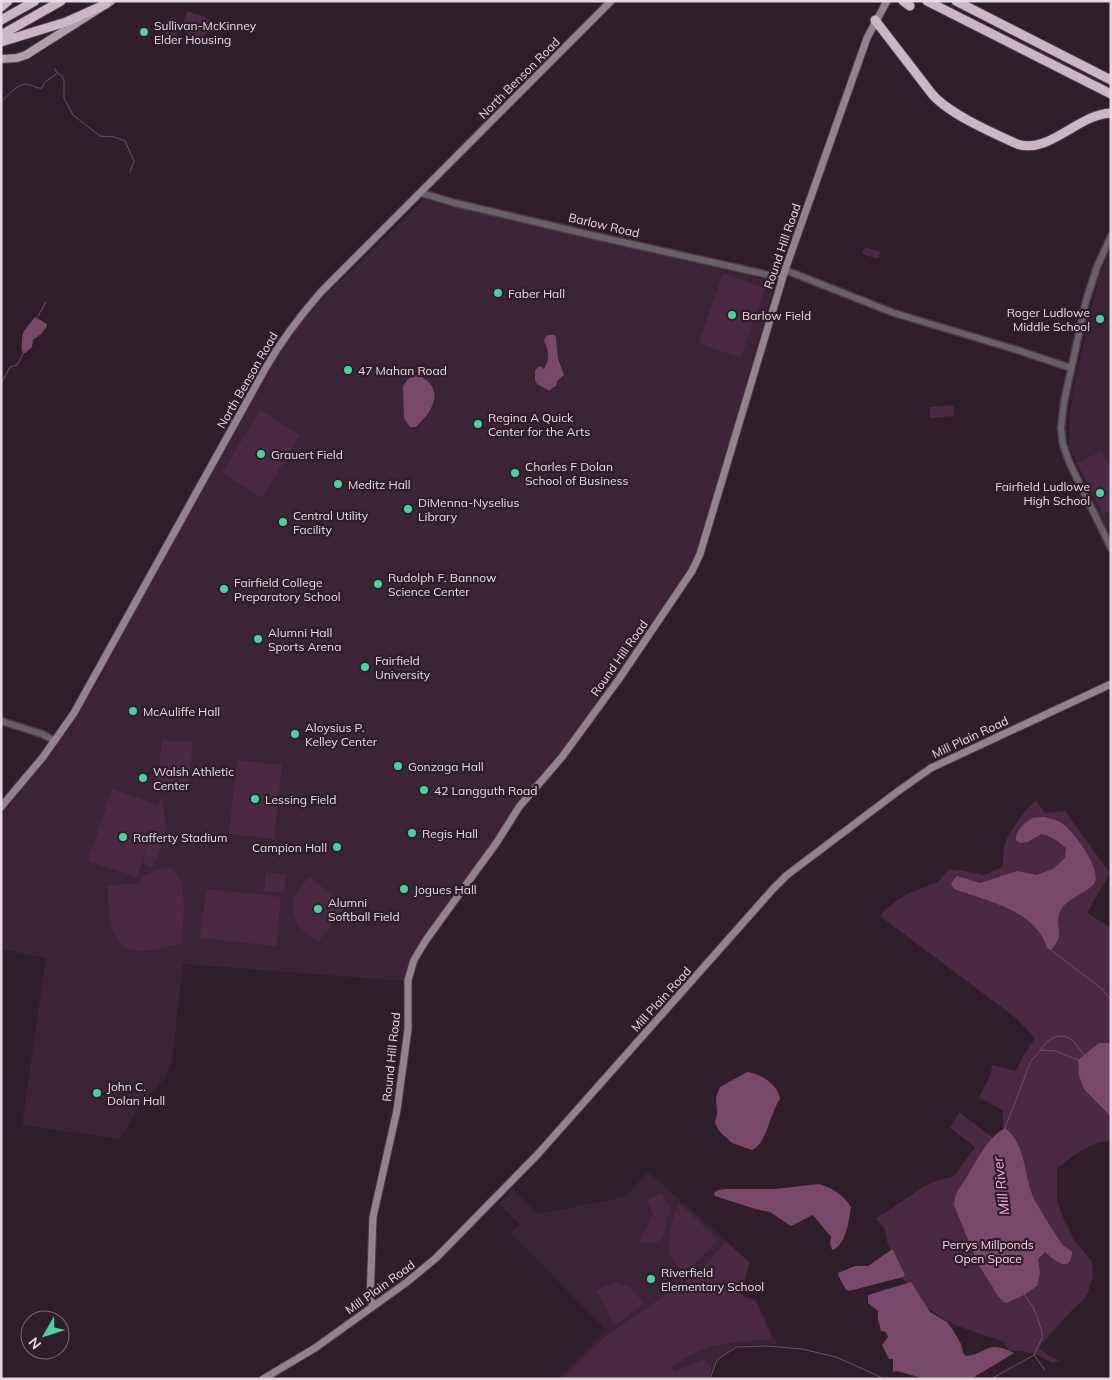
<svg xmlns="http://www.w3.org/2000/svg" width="1112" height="1380" viewBox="0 0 1112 1380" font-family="Mulish,sans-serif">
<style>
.built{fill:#3c2335}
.green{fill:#4b2942}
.water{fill:#78496b}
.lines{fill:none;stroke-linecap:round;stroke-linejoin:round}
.stream{stroke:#78496b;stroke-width:1}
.tertiary-casing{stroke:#4c3b47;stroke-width:9}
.secondary-casing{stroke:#4c3b47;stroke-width:9}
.primary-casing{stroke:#4c3b47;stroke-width:10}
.motorway-casing{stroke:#4c3b47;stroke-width:11}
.tertiary{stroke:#6a6067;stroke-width:6}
.secondary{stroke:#93838d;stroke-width:7}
.primary{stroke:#b29dab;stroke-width:8}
.motorway{stroke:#ceb5c6;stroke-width:9}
.poi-dot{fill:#44d49f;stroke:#2f1d2a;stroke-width:2}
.labels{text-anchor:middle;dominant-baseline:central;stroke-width:4.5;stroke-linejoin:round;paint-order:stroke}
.poi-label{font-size:12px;fill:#e7dae2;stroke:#2f1d2a;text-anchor:start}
.street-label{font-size:12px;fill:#e7dae2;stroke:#2f1d2a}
.park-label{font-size:12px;fill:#fdcfef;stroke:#2f1d2a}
.water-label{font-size:14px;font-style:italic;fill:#f6abe0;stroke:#2f1d2a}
</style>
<rect width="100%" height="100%" fill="#2f1d2a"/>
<path class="built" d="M 424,199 L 771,281 L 773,289 L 711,507 L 696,555 L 684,578 L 638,648 L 556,759 L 523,796 L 467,881 L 419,944 L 410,959 L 405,981 L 183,964 L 172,1060 L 164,1079 L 138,1108 L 120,1139 L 22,1125 L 46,958 L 1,949 L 1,815 L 58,745 L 96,685 L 145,591 L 229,440 L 283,347 L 298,325 L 326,294 Z
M 1111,249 L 1110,378 L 1111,540 L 1069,446 L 1069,417 L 1077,371 L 1101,268 Z
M 648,1172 L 750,1262 L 742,1295 L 756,1300 L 777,1344 L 736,1345 L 717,1360 L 710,1379 L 557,1379 L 606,1330 L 511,1233 L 520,1225 L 499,1204 L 513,1189 L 538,1214 L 625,1197 Z"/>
<path class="green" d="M 188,11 L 211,20 L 212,25 L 200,42 C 185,38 179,24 188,11 Z
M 171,17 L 178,20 L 176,25 L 179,27 L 175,38 L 165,34 Z
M 865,247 L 880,252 L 878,259 L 862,254 Z
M 723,273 L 765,288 L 741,358 L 699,343 Z
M 954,405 L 954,416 L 930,418 L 930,407 Z
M 260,410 L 300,435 L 262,498 L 222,473 Z
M 1102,451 L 1111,468 L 1111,510 L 1103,514 L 1077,463 Z
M 162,740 L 193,742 L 188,791 L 157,788 Z
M 237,760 L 282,765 L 274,839 L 229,834 Z
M 112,789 L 159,805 L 159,800 L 163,798 L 166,830 L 157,859 L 152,867 L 143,863 L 149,839 L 137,877 L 88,861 Z
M 1036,801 L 1045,813 L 1065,811 L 1110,873 L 1087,913 L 1111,928 L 1111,1141 C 1089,1142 1074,1155 1057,1169 L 1057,1200 L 1061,1213 L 1076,1243 L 1092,1261 L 1093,1276 L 1088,1292 L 1083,1301 L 1073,1309 L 1039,1347 L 1042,1351 L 1060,1361 L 1052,1363 C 1038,1354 1026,1350 1009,1351 L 1003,1341 C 965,1329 933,1321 908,1287 C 901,1277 894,1255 887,1242 C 888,1232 882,1225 876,1218 C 901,1205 925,1179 953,1177 L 975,1147 L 950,1128 L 959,1112 L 997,1141 L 1003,1137 L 1003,1110 L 979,1098 L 991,1073 L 992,1065 L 1016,1071 L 1023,1056 L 1035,1038 L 1016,1018 L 880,916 L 887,908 L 907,894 L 938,882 L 949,869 L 960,870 L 983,875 L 1003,867 C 1003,860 1003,853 1004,847 C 1006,836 1027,806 1036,801 Z
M 170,867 C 190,879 183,924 181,944 C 169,946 156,950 143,951 C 107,953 110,911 107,886 L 138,883 C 145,872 159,870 170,867 Z
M 266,872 L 286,875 L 284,893 L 264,891 Z
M 309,877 L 342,902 L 344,908 L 318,942 C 288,923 284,903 309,877 Z
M 206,889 L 281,897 L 276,946 L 200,938 Z
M 662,1193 L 670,1209 L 663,1238 L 657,1242 L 641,1243 C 642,1231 650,1225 653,1214 L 647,1200 Z
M 679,1203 L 717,1239 L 716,1243 L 686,1273 C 682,1270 677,1266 674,1261 C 663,1243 671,1221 679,1203 Z
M 726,1242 L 749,1262 L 741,1295 L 755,1301 L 772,1337 L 769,1340 C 733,1341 700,1343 672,1368 L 675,1371 L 702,1360 L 706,1361 L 711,1365 L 709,1379 L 561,1379 L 608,1334 L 695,1275 Z
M 617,1282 L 629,1287 L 644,1303 L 619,1323 L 614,1323 L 596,1290 Z"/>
<path class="water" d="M 35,317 L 47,324 L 47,326 L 41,334 L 33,340 L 32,347 L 25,353 L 23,353 C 21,348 22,345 22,340 C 22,329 29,326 35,317 Z
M 549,335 L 554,335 L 556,337 L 558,359 L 564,375 L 557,381 L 556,386 L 552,388 L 550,391 L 537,384 L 535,380 L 535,370 L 540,366 L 544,369 C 550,359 549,351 544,341 L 546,336 Z
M 416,375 C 434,381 440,395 429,412 C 426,417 420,422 416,427 L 410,427 L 404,418 L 403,386 L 408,379 Z
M 1045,817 C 1050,819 1059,820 1063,824 C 1074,832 1105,873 1093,885 C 1084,894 1069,898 1062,908 C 1051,925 1068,933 1051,950 L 1047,948 C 1036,910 987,901 954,889 L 951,883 L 957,876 L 980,883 L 1017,871 L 1036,875 L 1053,869 L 1065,858 L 1066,848 C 1058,841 1051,836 1041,834 L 1028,842 L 1020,843 L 1016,840 C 1015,832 1025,821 1033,818 C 1036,817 1042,817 1045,817 Z
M 1099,1043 L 1111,1043 L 1111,1117 L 1084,1089 L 1079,1076 L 1078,1060 Z
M 747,1072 C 761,1074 778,1084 780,1099 C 770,1112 767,1144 752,1150 L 732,1143 L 719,1131 L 715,1123 L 717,1113 L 716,1097 L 720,1087 Z
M 1005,1128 C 1027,1145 1023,1175 1034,1199 C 1037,1205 1060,1242 1063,1245 C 1066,1248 1069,1249 1072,1252 C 1071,1275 1054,1260 1045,1252 L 1038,1259 L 1040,1272 L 1037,1286 L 1024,1295 L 1007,1303 L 1004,1302 L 998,1296 L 977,1262 L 954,1205 L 955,1197 L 958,1190 C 973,1171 983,1140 1005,1128 Z
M 819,1184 C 832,1188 844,1195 851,1207 C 849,1220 846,1246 832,1250 L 830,1243 L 831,1237 L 813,1215 L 791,1226 L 770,1212 L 755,1209 L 715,1196 L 714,1193 L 718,1190 L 725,1189 L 775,1189 Z
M 891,1250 L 893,1250 L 905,1275 L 903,1277 L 849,1291 L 846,1290 L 839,1277 L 838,1273 L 855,1266 L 868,1266 Z
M 911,1282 L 930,1312 L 947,1322 L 953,1330 L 961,1344 L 963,1353 L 966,1356 C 988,1354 986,1339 1014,1353 L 971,1379 L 922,1378 L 897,1371 L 893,1372 L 893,1359 L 889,1359 L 882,1345 L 888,1337 L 886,1332 L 881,1331 L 878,1319 L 878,1311 L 868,1303 L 868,1295 Z"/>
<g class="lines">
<path class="stream" d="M 55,69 L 57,73 L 62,76 L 64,81 L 64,98 L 73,115 L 100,136 L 114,137 L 125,141 L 134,161 L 130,172
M 1,102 C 8,96 17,84 26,84 C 32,84 36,89 42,88 L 44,83 L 56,74
M 37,318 L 46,302
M 1,384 L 10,367 L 17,365 L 24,352
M 1051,950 L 1102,989 L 1111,1000
M 1041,1049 C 1047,1039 1061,1031 1072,1040 C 1077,1044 1080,1051 1085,1056
M 1005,1128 L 1031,1061 L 1041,1050 L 1056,1051 L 1078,1060
M 1034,1355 L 1045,1370
M 710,1379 L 717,1360 L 736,1347 L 768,1346 L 802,1349 L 836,1357 L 885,1379
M 991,1379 L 1034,1355 L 1042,1338 L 1042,1331 L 1033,1307 L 1024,1294"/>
<defs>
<path id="tertiary" d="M 421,193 L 455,203 L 591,235 L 782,278
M 1111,236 L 1097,267 L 1086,301 L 1064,402 L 1061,428 L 1063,445 L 1070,464 L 1111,548
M 785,270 L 894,313 L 1014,349 L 1071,368
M 1,721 L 42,734 L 55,741"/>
<path id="secondary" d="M 1,807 L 43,757 L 74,713 L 265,369 C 281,341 300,316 321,292 L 611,1
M 373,1306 L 370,1298 L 373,1217 L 397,1110 L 408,1029 L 408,980 L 414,960 L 426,940 L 497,842 L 519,807 L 562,757 L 619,679 L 692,571 L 700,554 L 785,270 L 867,38 L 887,1
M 263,1379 L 315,1348 L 407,1282 L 436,1258 L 538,1154 L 773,889 L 787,875 L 897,792 L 931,768 L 1111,684"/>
<path id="primary" d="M 1,59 L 17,58 L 26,55 L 111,1"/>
<path id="motorway" d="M 903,1 L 910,6
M 927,1 L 1111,94
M 956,1 L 1111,80
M 1,7 L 8,1
M 1,20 L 35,1
M 875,20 L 932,94 C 949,114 993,133 1017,144 C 1049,155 1078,114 1111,113
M 1,35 L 61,1
M 1,42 L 66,22 L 106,4"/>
</defs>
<use href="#tertiary" class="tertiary-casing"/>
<use href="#secondary" class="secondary-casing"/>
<use href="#primary" class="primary-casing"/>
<use href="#motorway" class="motorway-casing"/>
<use href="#tertiary" class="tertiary"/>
<use href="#secondary" class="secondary"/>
<use href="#primary" class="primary"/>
<use href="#motorway" class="motorway"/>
</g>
<g class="poi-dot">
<circle cx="144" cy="32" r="5"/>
<circle cx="498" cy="293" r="5"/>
<circle cx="732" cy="315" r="5"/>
<circle cx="1100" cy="319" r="5"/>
<circle cx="348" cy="370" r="5"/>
<circle cx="478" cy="424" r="5"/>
<circle cx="261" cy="454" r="5"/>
<circle cx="515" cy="473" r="5"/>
<circle cx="338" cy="484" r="5"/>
<circle cx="1100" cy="493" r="5"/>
<circle cx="408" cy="509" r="5"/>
<circle cx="283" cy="522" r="5"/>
<circle cx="378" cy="584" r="5"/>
<circle cx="224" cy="589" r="5"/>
<circle cx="258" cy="639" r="5"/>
<circle cx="365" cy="667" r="5"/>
<circle cx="133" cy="711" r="5"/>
<circle cx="295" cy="734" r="5"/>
<circle cx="398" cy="766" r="5"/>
<circle cx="143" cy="778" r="5"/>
<circle cx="424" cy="790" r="5"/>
<circle cx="255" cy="799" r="5"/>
<circle cx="412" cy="833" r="5"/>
<circle cx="123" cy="837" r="5"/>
<circle cx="337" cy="847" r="5"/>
<circle cx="404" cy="889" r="5"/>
<circle cx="318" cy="909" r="5"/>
<circle cx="97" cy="1093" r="5"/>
<circle cx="651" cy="1279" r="5"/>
</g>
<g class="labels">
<g class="poi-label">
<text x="154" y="25">Sullivan-McKinney<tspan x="154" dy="14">Elder Housing</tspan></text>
<text x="508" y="293">Faber Hall</text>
<text x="1090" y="312" text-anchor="end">Roger Ludlowe<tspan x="1090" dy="14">Middle School</tspan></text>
<text x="742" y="315">Barlow Field</text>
<text x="358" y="370">47 Mahan Road</text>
<text x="488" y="417">Regina A Quick<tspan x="488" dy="14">Center for the Arts</tspan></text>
<text x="271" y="454">Grauert Field</text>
<text x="525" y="466">Charles F Dolan<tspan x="525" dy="14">School of Business</tspan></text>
<text x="348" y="484">Meditz Hall</text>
<text x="1090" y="486" text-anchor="end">Fairfield Ludlowe<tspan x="1090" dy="14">High School</tspan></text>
<text x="418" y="502">DiMenna-Nyselius<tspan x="418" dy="14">Library</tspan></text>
<text x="293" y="515">Central Utility<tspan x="293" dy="14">Facility</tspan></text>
<text x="388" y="577">Rudolph F. Bannow<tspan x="388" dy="14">Science Center</tspan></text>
<text x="234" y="582">Fairfield College<tspan x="234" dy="14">Preparatory School</tspan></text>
<text x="268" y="632">Alumni Hall<tspan x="268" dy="14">Sports Arena</tspan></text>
<text x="375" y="660">Fairfield<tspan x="375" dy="14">University</tspan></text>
<text x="143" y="711">McAuliffe Hall</text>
<text x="305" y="727">Aloysius P.<tspan x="305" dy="14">Kelley Center</tspan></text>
<text x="408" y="766">Gonzaga Hall</text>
<text x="153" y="771">Walsh Athletic<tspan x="153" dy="14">Center</tspan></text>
<text x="434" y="790">42 Langguth Road</text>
<text x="265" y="799">Lessing Field</text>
<text x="422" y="833">Regis Hall</text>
<text x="133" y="837">Rafferty Stadium</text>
<text x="327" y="847" text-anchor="end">Campion Hall</text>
<text x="414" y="889">Jogues Hall</text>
<text x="328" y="902">Alumni<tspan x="328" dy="14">Softball Field</tspan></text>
<text x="107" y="1086">John C.<tspan x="107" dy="14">Dolan Hall</tspan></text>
<text x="661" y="1272">Riverfield<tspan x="661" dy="14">Elementary School</tspan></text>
</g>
<g class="street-label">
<text transform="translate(519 78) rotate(-45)">North Benson Road</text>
<text transform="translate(604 225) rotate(13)">Barlow Road</text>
<text transform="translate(782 246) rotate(-71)">Round Hill Road</text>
<text transform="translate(247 380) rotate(-60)">North Benson Road</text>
<text transform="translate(619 658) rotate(-55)">Round Hill Road</text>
<text transform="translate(970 737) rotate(-25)">Mill Plain Road</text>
<text transform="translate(661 999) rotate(-48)">Mill Plain Road</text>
<text transform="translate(391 1057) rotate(-84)">Round Hill Road</text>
<text transform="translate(380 1287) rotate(-36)">Mill Plain Road</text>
</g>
<g class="park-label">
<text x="988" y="1244">Perrys Millponds<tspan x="988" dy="14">Open Space</tspan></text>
</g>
<g class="water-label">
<text transform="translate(1001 1186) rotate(-97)">Mill River</text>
</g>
</g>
<rect width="1112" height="1380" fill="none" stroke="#e7dae2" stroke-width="5"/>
<g transform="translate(45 1335) rotate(231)"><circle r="24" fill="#2f1d2a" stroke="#796974"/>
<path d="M0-4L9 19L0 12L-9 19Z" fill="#44d49f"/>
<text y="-8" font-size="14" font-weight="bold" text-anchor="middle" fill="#e7dae2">N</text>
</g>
</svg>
